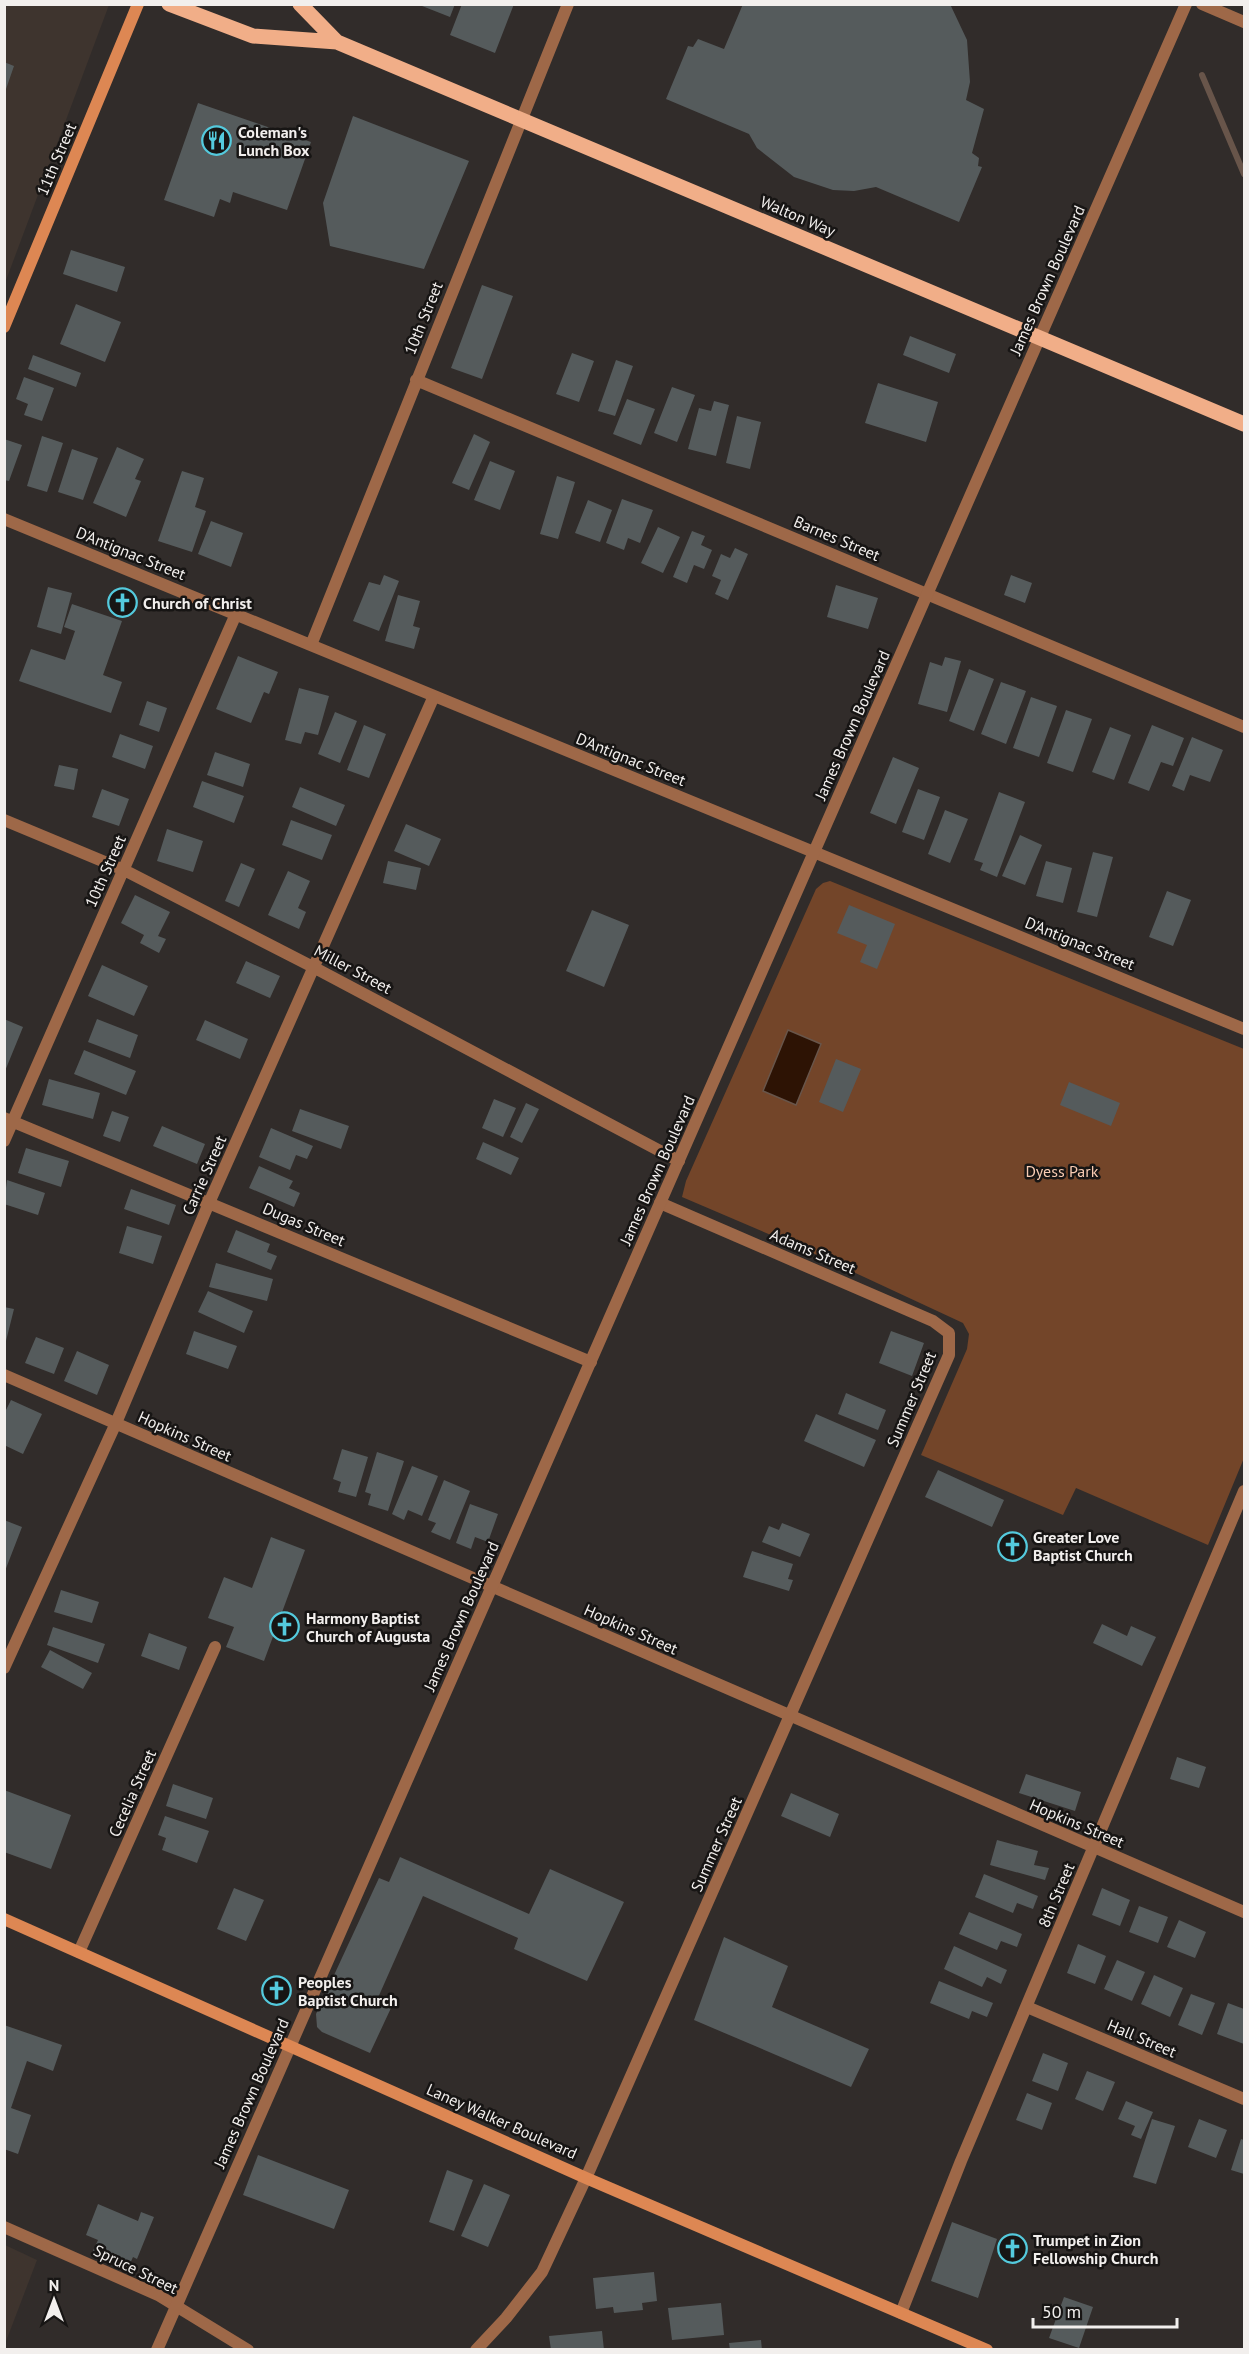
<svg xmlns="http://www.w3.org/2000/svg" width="1249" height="2354" viewBox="0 0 1249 2354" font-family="'PT Sans',sans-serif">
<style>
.built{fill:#3e342e}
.green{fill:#734529}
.water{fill:#2d1304;stroke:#68554a;stroke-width:1.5}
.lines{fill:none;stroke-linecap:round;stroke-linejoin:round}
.stream{stroke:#68554a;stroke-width:6}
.building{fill:#555b5c}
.minor{stroke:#9e6848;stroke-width:12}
.tertiary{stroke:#9e6848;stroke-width:12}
.secondary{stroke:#dd8753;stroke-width:12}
.primary{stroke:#f1ae88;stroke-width:15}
.labels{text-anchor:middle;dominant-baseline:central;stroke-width:5;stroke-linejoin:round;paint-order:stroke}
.poi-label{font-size:16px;font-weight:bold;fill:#f2efed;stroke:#171514;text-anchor:start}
.street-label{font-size:16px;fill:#f2efed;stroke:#171514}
.park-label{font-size:16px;fill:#f9ccb3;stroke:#171514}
</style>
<rect width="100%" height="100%" fill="#312c2a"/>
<path class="built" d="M 5,5 L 109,5 L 5,283 Z
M 5,2245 L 37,2260 L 5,2344 Z"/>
<path class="green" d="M 830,881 L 1244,1049 L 1244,1458 L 1208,1545 L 1076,1488 L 1063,1515 L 921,1455 L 967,1349 L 969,1334 L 963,1323 L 806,1250 L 682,1197 L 686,1181 L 816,889 L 823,883 Z"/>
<path class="water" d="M 788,1030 L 821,1044 L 796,1105 L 763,1091 Z"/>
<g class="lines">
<path class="stream" d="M 1202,75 L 1244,174"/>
</g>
<path class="building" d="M 417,4 L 455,4 L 450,17 Z
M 462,4 L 514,4 L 495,53 L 450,35 Z
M 743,4 L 950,4 L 967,40 L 970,82 L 966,100 L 984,109 L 972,153 L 979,158 L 978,166 L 982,167 L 959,222 L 876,187 L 854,191 L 833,190 L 794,177 L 757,148 L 749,134 L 666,99 L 688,46 L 693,47 L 698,39 L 724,49 Z
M 4,62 L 14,66 L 5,92 L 4,92 Z
M 198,103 L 311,142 L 287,210 L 233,192 L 230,203 L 220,199 L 214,217 L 164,200 Z
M 353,116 L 469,161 L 424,269 L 330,246 L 323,203 Z
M 71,250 L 125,267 L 117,292 L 63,274 Z
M 482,285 L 513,296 L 482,379 L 451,368 Z
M 76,304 L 121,322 L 105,362 L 60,344 Z
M 910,336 L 956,354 L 949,373 L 903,355 Z
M 572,353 L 594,361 L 579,402 L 556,394 Z
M 33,355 L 81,373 L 76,387 L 28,369 Z
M 616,360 L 633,366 L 615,416 L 598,411 Z
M 24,377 L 54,388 L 42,421 L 24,415 L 28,404 L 16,399 Z
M 878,383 L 938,402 L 926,442 L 865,423 Z
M 672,387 L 695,395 L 677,442 L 654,433 Z
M 627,399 L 655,409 L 641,445 L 613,434 Z
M 714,401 L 729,405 L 716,456 L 688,449 L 699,408 L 711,411 Z
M 737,416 L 761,422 L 750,469 L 726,463 Z
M 474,434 L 490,442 L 469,490 L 452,483 Z
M 42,436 L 63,443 L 47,492 L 27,486 Z
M 4,439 L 22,445 L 9,481 L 4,480 Z
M 117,447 L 144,459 L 135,479 L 141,481 L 126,517 L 93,503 Z
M 72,449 L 98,458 L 83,500 L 58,492 Z
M 490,461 L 515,471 L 500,510 L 474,500 Z
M 182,471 L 204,478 L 195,507 L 206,511 L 192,552 L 158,541 Z
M 557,476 L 575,482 L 558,539 L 540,534 Z
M 622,499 L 653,510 L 640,543 L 628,538 L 624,550 L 606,543 Z
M 588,500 L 612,510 L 600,542 L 575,533 Z
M 211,521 L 243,533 L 231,567 L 198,554 Z
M 658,527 L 680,537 L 663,573 L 641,563 Z
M 692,531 L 705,536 L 701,545 L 712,550 L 704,569 L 694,565 L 687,583 L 673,577 Z
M 735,548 L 748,554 L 728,600 L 715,594 L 721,580 L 712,576 L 721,554 L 730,558 Z
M 384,575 L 399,581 L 379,631 L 353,621 L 369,582 L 380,585 Z
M 1011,575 L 1032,583 L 1025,603 L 1004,595 Z
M 836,585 L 878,598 L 868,629 L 827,617 Z
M 48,587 L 72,593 L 61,634 L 37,627 Z
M 398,595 L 420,601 L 413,626 L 420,628 L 414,649 L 385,641 Z
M 72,604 L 122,621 L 103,675 L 122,682 L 111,713 L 19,681 L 31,649 L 65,660 L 75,631 L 64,627 Z
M 238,656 L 278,672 L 269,694 L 264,692 L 251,723 L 216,709 Z
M 945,657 L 961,661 L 947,712 L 918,704 L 930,662 L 942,666 Z
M 969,669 L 994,679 L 974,731 L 949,721 Z
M 1001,682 L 1026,691 L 1006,744 L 981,734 Z
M 299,688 L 329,696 L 318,735 L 305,732 L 301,744 L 285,740 Z
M 1031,697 L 1057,706 L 1039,757 L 1013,748 Z
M 147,701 L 167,708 L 159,732 L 139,725 Z
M 1066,710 L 1092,719 L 1073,772 L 1047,763 Z
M 335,712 L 357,721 L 340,763 L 318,754 Z
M 364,725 L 386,734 L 369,778 L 347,770 Z
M 1152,725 L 1184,738 L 1173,766 L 1161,762 L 1149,791 L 1128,783 Z
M 1110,727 L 1131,735 L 1114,780 L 1092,772 Z
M 120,734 L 153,746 L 145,769 L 112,757 Z
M 1192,737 L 1223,750 L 1210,782 L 1190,775 L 1184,791 L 1172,786 Z
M 215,752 L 250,764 L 243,787 L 207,775 Z
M 893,757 L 919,768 L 896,824 L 870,813 Z
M 59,765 L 78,769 L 74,790 L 54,786 Z
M 202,781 L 244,796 L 234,823 L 193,807 Z
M 300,787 L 345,805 L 336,826 L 292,807 Z
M 102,789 L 129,799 L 119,826 L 92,817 Z
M 918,789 L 940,797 L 924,840 L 902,832 Z
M 999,792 L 1025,802 L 997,877 L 980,870 L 983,863 L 974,860 Z
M 945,810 L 968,819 L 950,863 L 928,854 Z
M 291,820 L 332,835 L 322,860 L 282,845 Z
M 406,824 L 441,839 L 429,866 L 394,851 Z
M 167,829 L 203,841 L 193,872 L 157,861 Z
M 1020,835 L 1042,845 L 1025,885 L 1002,876 Z
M 1093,852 L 1113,857 L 1097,917 L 1077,912 Z
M 388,861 L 421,868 L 416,890 L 383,883 Z
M 1046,861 L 1072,868 L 1063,903 L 1036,896 Z
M 241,863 L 255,869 L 239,907 L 225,901 Z
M 288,871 L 310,881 L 298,908 L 306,912 L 299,929 L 268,915 Z
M 1167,891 L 1191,900 L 1173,946 L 1149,937 Z
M 135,895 L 170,912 L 158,936 L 166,939 L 159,953 L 140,943 L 144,935 L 121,923 Z
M 849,905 L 895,924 L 877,969 L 860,962 L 867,945 L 837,933 Z
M 592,910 L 629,925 L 604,987 L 566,971 Z
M 246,961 L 280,976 L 270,998 L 236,983 Z
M 102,965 L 148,986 L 134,1016 L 88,996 Z
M 4,1019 L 23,1027 L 5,1071 L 4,1071 Z
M 97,1019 L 138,1035 L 130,1058 L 88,1042 Z
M 205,1020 L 248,1039 L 240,1059 L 196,1040 Z
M 84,1050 L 136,1071 L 126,1095 L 74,1074 Z
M 836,1059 L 861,1069 L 843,1112 L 819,1102 Z
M 49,1079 L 100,1093 L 93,1119 L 42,1105 Z
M 1069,1082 L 1120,1103 L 1111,1126 L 1060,1105 Z
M 494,1099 L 516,1108 L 503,1137 L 482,1128 Z
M 526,1103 L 539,1109 L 522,1143 L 510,1137 Z
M 300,1109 L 349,1126 L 341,1149 L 292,1131 Z
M 112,1111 L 129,1117 L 120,1142 L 103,1136 Z
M 162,1126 L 205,1144 L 197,1164 L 153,1146 Z
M 271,1128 L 313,1146 L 307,1159 L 296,1155 L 290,1170 L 259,1157 Z
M 483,1142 L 519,1158 L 511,1175 L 476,1159 Z
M 26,1148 L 69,1161 L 61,1187 L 18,1173 Z
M 259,1166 L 293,1181 L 289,1188 L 300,1193 L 294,1207 L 249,1188 Z
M 7,1180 L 45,1193 L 38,1215 L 4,1204 Z
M 131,1189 L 176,1205 L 169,1225 L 124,1209 Z
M 127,1226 L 162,1236 L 153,1264 L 119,1253 Z
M 236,1230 L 270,1244 L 267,1252 L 277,1256 L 271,1270 L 227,1252 Z
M 216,1263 L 273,1279 L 267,1301 L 209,1287 Z
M 208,1291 L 253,1311 L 244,1333 L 198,1312 Z
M 4,1307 L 14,1309 L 5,1345 L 4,1345 Z
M 194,1331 L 237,1346 L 228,1369 L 186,1354 Z
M 891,1331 L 924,1343 L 912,1376 L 879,1363 Z
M 36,1337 L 64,1348 L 54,1374 L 25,1363 Z
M 77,1351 L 109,1365 L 97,1395 L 64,1381 Z
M 846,1393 L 886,1410 L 878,1430 L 838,1414 Z
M 11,1400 L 42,1414 L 23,1454 L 4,1445 L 4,1414 Z
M 816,1414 L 876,1440 L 864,1467 L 804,1441 Z
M 342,1449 L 368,1457 L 356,1497 L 338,1492 L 341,1482 L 333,1479 Z
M 377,1452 L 404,1461 L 388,1511 L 368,1505 L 371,1494 L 365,1492 Z
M 412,1466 L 438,1476 L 422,1516 L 408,1510 L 404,1520 L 392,1514 Z
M 938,1470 L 1004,1500 L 992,1527 L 925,1497 Z
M 444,1480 L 470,1491 L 450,1540 L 431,1532 L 436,1523 L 428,1520 Z
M 470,1504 L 498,1514 L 488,1542 L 475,1537 L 471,1549 L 456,1543 Z
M 4,1520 L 22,1527 L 5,1571 L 4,1571 Z
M 782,1523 L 810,1534 L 800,1557 L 762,1542 L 769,1526 L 779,1530 Z
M 271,1537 L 305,1550 L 264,1661 L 226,1647 L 234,1627 L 208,1618 L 224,1577 L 252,1588 Z
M 752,1551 L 793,1564 L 788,1579 L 793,1580 L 789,1591 L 743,1577 Z
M 61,1590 L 99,1602 L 92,1623 L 54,1612 Z
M 1102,1624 L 1127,1636 L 1131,1626 L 1156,1637 L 1142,1666 L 1093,1643 Z
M 53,1627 L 105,1644 L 98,1663 L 47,1645 Z
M 149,1633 L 187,1647 L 179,1670 L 141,1656 Z
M 50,1650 L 92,1673 L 83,1689 L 41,1667 Z
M 1177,1757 L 1206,1767 L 1199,1788 L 1170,1779 Z
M 1026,1774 L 1081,1792 L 1075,1811 L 1019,1793 Z
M 173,1784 L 213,1798 L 206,1819 L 166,1806 Z
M 4,1790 L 71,1815 L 51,1869 L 4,1852 Z
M 791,1793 L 839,1814 L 830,1837 L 781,1816 Z
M 165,1816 L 209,1831 L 197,1863 L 162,1850 L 166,1838 L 158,1835 Z
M 997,1840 L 1038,1851 L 1034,1865 L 1049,1868 L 1045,1880 L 990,1865 Z
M 400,1857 L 529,1914 L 550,1869 L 624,1902 L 587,1981 L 514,1949 L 518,1938 L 423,1896 L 377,2000 L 391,2008 L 370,2053 L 322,2032 L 317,2027 L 316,2014 L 379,1878 L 389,1882 Z
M 984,1874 L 1038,1896 L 1033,1909 L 1017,1903 L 1013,1913 L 975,1897 Z
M 234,1888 L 264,1900 L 246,1941 L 217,1929 Z
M 1102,1888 L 1130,1900 L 1120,1926 L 1092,1915 Z
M 1139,1906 L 1168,1917 L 1158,1943 L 1129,1932 Z
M 969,1912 L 1022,1934 L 1017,1947 L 1001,1941 L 997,1950 L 959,1934 Z
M 1179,1920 L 1206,1932 L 1195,1958 L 1167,1947 Z
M 724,1937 L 788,1966 L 772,2007 L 869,2049 L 851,2087 L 694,2020 Z
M 1078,1944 L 1106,1956 L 1095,1984 L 1067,1973 Z
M 954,1946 L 1007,1970 L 1001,1984 L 987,1977 L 982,1987 L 944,1969 Z
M 1117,1960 L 1145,1972 L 1132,2001 L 1104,1989 Z
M 1154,1975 L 1183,1988 L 1170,2017 L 1141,2004 Z
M 939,1981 L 993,2003 L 987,2017 L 972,2011 L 969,2019 L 930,2003 Z
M 1191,1994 L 1215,2003 L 1202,2035 L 1178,2025 Z
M 1228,2003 L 1244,2009 L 1244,2044 L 1217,2034 Z
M 4,2025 L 62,2045 L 53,2071 L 27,2061 L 11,2108 L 31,2115 L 18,2154 L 4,2149 Z
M 1043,2053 L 1068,2063 L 1058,2091 L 1032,2081 Z
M 1087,2071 L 1115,2082 L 1103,2111 L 1075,2099 Z
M 1027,2093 L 1052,2103 L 1042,2130 L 1016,2120 Z
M 1126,2101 L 1153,2112 L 1141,2139 L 1131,2135 L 1135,2126 L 1118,2119 Z
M 1152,2119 L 1175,2126 L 1156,2184 L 1133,2177 Z
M 1199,2119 L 1227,2130 L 1216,2158 L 1188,2147 Z
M 1241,2139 L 1244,2140 L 1244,2174 L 1231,2170 Z
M 258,2155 L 349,2190 L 334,2229 L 243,2195 Z
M 447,2170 L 473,2180 L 454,2231 L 429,2222 Z
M 484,2184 L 510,2195 L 488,2247 L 461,2236 Z
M 98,2204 L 138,2221 L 141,2212 L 154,2217 L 137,2259 L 133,2257 L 128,2268 L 92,2253 L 98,2240 L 86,2235 Z
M 952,2222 L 997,2239 L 978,2298 L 931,2281 Z
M 654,2272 L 657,2301 L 642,2303 L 643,2310 L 614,2313 L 613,2307 L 596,2309 L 593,2278 Z
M 1064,2297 L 1093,2307 L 1079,2348 L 1049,2338 Z
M 721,2303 L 724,2335 L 672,2340 L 668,2308 Z
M 602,2331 L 604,2350 L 551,2350 L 549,2336 Z
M 761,2340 L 762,2350 L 730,2350 L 729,2343 Z"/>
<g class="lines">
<path class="minor" d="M 1202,4 L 1244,22
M 416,380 L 1244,727
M 4,519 L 1244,1029
M 311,645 L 568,4
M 4,820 L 124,870 L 313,967 L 679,1161
M 4,1118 L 591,1362
M 4,1141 L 236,614
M 4,1375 L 1244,1912
M 4,1668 L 116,1423 L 209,1203 L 434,696
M 79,1952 L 215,1647
M 1027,2007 L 1244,2099
M 4,2227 L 158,2295 L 248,2350
M 476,2350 L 506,2318 L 542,2272 L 586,2178 L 949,1355 L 949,1333 L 933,1321 L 660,1203"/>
<path class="tertiary" d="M 901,2313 L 961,2161 L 1244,1491
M 157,2350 L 1186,4"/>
<path class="secondary" d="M 4,327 L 138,4
M 4,1919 L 586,2178 L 987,2350"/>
<path class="primary" d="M 169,4 L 253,36 L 337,42 L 1244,424
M 300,4 L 337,42"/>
</g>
<defs>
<symbol id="restaurant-ring" viewBox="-11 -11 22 22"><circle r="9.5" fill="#171514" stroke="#54cadd" stroke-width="1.5"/><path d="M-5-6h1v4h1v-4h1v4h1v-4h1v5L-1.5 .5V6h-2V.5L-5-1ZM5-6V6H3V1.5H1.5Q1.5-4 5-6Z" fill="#54cadd"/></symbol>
<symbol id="church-ring" viewBox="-11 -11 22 22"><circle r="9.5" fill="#171514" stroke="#54cadd" stroke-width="1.5"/><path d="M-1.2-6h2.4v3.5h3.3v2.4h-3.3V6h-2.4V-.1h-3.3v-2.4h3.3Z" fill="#54cadd"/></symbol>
</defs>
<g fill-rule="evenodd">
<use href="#restaurant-ring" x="200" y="124" width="33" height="33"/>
<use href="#church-ring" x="106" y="586" width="33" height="33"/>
<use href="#church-ring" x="996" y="1530" width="33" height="33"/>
<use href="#church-ring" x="268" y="1610" width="33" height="33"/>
<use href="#church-ring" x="260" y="1974" width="33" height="33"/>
<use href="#church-ring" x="996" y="2232" width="33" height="33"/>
</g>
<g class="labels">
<g class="poi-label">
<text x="238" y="132">Coleman's<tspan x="238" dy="18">Lunch Box</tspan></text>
<text x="143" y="603">Church of Christ</text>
<text x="1033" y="1537">Greater Love<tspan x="1033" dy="18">Baptist Church</tspan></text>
<text x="306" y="1618">Harmony Baptist<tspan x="306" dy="18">Church of Augusta</tspan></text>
<text x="298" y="1982">Peoples<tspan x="298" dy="18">Baptist Church</tspan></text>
<text x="1033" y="2240">Trumpet in Zion<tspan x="1033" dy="18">Fellowship Church</tspan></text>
</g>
<g class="street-label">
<text transform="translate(56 159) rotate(-67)">11th Street</text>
<text transform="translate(798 216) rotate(23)">Walton Way</text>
<text transform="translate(1047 280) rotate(-66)">James Brown Boulevard</text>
<text transform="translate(423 318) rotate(-68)">10th Street</text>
<text transform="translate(837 538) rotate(23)">Barnes Street</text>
<text transform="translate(131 553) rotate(22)">D'Antignac Street</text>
<text transform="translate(852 725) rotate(-66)">James Brown Boulevard</text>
<text transform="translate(631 759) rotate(22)">D'Antignac Street</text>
<text transform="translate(105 871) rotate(-66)">10th Street</text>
<text transform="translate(1080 943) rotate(22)">D'Antignac Street</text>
<text transform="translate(353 969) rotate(28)">Miller Street</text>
<text transform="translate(657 1170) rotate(-66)">James Brown Boulevard</text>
<text transform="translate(204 1175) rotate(-66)">Carrie Street</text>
<text transform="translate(304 1224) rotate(23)">Dugas Street</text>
<text transform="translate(813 1251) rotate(23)">Adams Street</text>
<text transform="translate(911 1399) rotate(-67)">Summer Street</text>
<text transform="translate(185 1436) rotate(24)">Hopkins Street</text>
<text transform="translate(461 1616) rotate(-66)">James Brown Boulevard</text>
<text transform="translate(631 1629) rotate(24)">Hopkins Street</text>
<text transform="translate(132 1793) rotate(-66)">Cecelia Street</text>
<text transform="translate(1077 1823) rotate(23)">Hopkins Street</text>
<text transform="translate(716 1844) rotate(-66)">Summer Street</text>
<text transform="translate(1056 1895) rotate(-67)">8th Street</text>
<text transform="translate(1142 2038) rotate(23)">Hall Street</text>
<text transform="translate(251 2093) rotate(-66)">James Brown Boulevard</text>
<text transform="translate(502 2121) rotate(24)">Laney Walker Boulevard</text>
<text transform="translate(136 2269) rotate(26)">Spruce Street</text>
</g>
<g class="park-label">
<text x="1062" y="1171">Dyess Park</text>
</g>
</g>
<rect width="1249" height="2354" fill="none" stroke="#f2efed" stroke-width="12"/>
<g transform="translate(54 2300)" stroke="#171514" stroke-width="4.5" paint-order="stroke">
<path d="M0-4.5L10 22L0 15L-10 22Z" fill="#f2efed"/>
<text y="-9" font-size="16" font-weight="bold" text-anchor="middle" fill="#f2efed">N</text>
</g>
<path d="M1033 2318v9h144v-9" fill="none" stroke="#f2efed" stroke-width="3"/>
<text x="1042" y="2318" font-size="18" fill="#f2efed" stroke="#171514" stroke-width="4.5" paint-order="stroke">50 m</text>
</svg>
